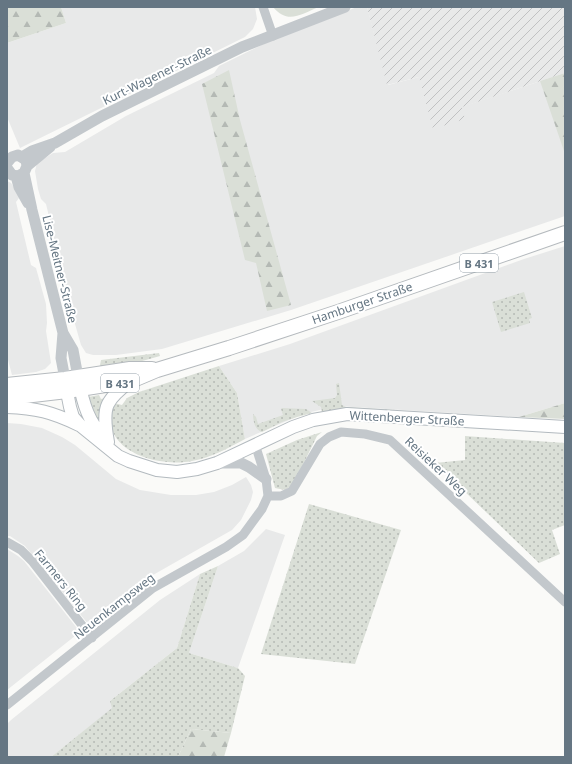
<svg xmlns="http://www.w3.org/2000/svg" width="572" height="764" viewBox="0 0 572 764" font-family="'Noto Sans',sans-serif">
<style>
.built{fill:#e8e9e9}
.industrial{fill:url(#industrial-furrows)}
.grass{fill:url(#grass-dots)}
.forest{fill:url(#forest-firs)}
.pitch{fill:#dadfd7}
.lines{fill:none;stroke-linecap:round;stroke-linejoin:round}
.secondary-casing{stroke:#b3babf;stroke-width:14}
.primary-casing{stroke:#b5babe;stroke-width:16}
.minor{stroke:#c3c8cc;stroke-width:9}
.tertiary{stroke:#c3c8cc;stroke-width:11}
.secondary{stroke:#fff;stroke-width:12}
.primary{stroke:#fff;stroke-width:14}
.labels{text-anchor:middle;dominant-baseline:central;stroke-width:4;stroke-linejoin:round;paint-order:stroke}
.shield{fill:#fff;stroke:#939fa8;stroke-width:1}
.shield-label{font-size:11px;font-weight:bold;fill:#657683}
.street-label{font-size:12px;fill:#657683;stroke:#fff}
</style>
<defs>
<pattern id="industrial-furrows" width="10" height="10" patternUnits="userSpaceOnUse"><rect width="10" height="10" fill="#e8e9e9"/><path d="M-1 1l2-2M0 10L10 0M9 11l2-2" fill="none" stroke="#c0c1c2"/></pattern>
<pattern id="grass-dots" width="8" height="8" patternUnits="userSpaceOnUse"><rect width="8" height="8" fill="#dadfd7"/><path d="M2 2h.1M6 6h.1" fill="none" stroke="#b4b9b4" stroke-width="1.8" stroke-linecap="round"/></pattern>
<pattern id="forest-firs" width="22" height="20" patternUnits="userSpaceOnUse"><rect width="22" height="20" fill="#dadfd7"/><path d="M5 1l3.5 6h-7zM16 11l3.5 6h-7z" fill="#b4b9b4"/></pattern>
</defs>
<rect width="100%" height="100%" fill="#fafaf8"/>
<path class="built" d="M 61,7 L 255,7 L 257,19 L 253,29 L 245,37 L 20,148 L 7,117 L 7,43 L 66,23 Z
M 357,7 L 367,7 L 388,85 L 419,77 L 461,107 L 565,73 L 565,216 L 291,310 L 162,349 L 116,355 L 93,355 L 86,353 L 81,345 L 73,317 L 46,204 L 41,199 L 38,189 L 35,171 L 37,163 L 53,153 L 65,152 L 126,116 L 214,73 L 219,66 L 272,40 Z
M 7,181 L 11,183 L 17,192 L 19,198 L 16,202 L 31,265 L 36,268 L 46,304 L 47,323 L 46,331 L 51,363 L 45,369 L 36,372 L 12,375 L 7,356 Z
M 565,246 L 565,403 L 519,417 L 336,406 L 303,414 L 245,439 L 237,393 L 219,366 L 290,344 L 524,259 Z
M 7,423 L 21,424 L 42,428 L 62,437 L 75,445 L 116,479 L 140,490 L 171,495 L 196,495 L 214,492 L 232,485 L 246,477 L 251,485 L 253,492 L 251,500 L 241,520 L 232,530 L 153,575 L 89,625 L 25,546 L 10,536 L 7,536 Z
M 266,529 L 285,535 L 238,668 L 189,653 L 218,566 L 244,551 Z
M 7,549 L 18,556 L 24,561 L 80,632 L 7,690 Z
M 200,574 L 177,648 L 110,701 L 113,708 L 51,757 L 7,757 L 7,724 L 11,720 L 160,600 Z"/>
<path class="industrial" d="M 367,7 L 565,7 L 565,73 L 462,107 L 465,119 L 433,129 L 419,77 L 387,85 Z"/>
<path class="grass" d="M 524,292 L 532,318 L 529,319 L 530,323 L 501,332 L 492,302 Z
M 159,353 L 160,356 L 128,365 L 99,370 L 101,360 Z
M 219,366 L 237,393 L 245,439 C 228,448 211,458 192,461 C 163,467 110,455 110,418 C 110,414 113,408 114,403 L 122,405 L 127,398 L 139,392 Z
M 339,383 L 342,405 L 346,407 L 396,410 L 396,413 L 339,410 L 322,412 L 321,407 L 312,401 L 335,398 L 337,395 L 336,384 Z
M 99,395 L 101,399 L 109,398 L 102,426 L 91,408 L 88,397 Z
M 282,408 L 306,409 L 312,413 L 297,417 L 282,422 L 262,432 C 255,430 253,421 253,414 L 256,417 L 258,424 L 283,415 L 281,409 Z
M 322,432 L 317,436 L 293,485 L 285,490 L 275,488 L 266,454 L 297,440 Z
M 465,436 L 565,443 L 565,525 L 552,530 L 560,554 L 539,563 L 435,463 L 465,460 Z
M 309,504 L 401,530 L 355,664 L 261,654 Z
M 218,566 L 189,653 L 238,668 L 245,676 L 231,733 L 191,729 L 178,757 L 51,757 L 112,708 L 110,701 L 177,648 L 200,574 Z"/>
<path class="forest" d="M 7,7 L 61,7 L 66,23 L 7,43 Z
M 229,70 L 240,120 L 291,305 L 267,311 L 256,263 L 245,260 L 202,84 Z
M 565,73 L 565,154 L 540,81 Z
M 565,403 L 565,419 L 519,417 Z
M 191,729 L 231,733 L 224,757 L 178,757 Z"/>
<path class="pitch" d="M 273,7 L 319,7 C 301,14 288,25 273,7 Z"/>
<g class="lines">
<defs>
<path id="secondary" d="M 79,381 C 83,404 89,423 105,439
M 65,382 L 70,407 L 73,417 L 81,426 L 118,456 L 129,461 L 157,470 L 177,472 L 197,469 L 217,463 L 293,427 L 313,420 L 347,414 L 565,427
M 7,407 C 36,408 52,412 79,425
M 108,442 C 106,431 103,414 108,404 C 113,394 123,387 131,381"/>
<path id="primary" d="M 7,385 L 65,379 L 130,369 L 152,369
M 7,398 L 67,391 L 131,381 L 157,370 L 229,348 L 338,312 L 565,233"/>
</defs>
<use href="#secondary" class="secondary-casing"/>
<use href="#primary" class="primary-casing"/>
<path class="minor" d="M 263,7 L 273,36
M 268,496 L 281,496 L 292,491 L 320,444 L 329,437 L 341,432 L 365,434 L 390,440 L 565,602
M 7,542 L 21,550 L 32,561 L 92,638
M 7,705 L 153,588 L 226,547 L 243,535 L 262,509 L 268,496 L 266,479 L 255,444"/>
<path class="tertiary" d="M 22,157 L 32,151 L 55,143 L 102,116 L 242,47 L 345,7
M 7,163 L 12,157 L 18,155 L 26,160 L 27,166 L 24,173 L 18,176 L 12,175 L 7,168
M 27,166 L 50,147
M 24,173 L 32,210 L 63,333 L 73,350 L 78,377
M 16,176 L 19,187 L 28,203
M 63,333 L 61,358 L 65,379
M 217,463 L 241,463 L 249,467 L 266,479"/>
<use href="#secondary" class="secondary"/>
<use href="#primary" class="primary"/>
</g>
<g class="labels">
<g class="shield">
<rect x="460" y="254" width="38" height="18" rx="3"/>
<rect x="101" y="374" width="38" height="18" rx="3"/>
</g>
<g class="shield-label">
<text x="479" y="263">B 431</text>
<text x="120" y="383">B 431</text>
</g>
<g class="street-label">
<text transform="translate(157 75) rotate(-26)">Kurt-Wagener-Straße</text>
<text transform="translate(60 269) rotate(76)">Lise-Meitner-Straße</text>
<text transform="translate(362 303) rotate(-19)">Hamburger Straße</text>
<text transform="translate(407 418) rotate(3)">Wittenberger Straße</text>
<text transform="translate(436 466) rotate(43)">Reisieker Weg</text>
<text transform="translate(61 580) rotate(51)">Farmers Ring</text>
<text transform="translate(114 606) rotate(-38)">Neuenkampsweg</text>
</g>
</g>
<rect width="572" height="764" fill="none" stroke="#657683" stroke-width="16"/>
</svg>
